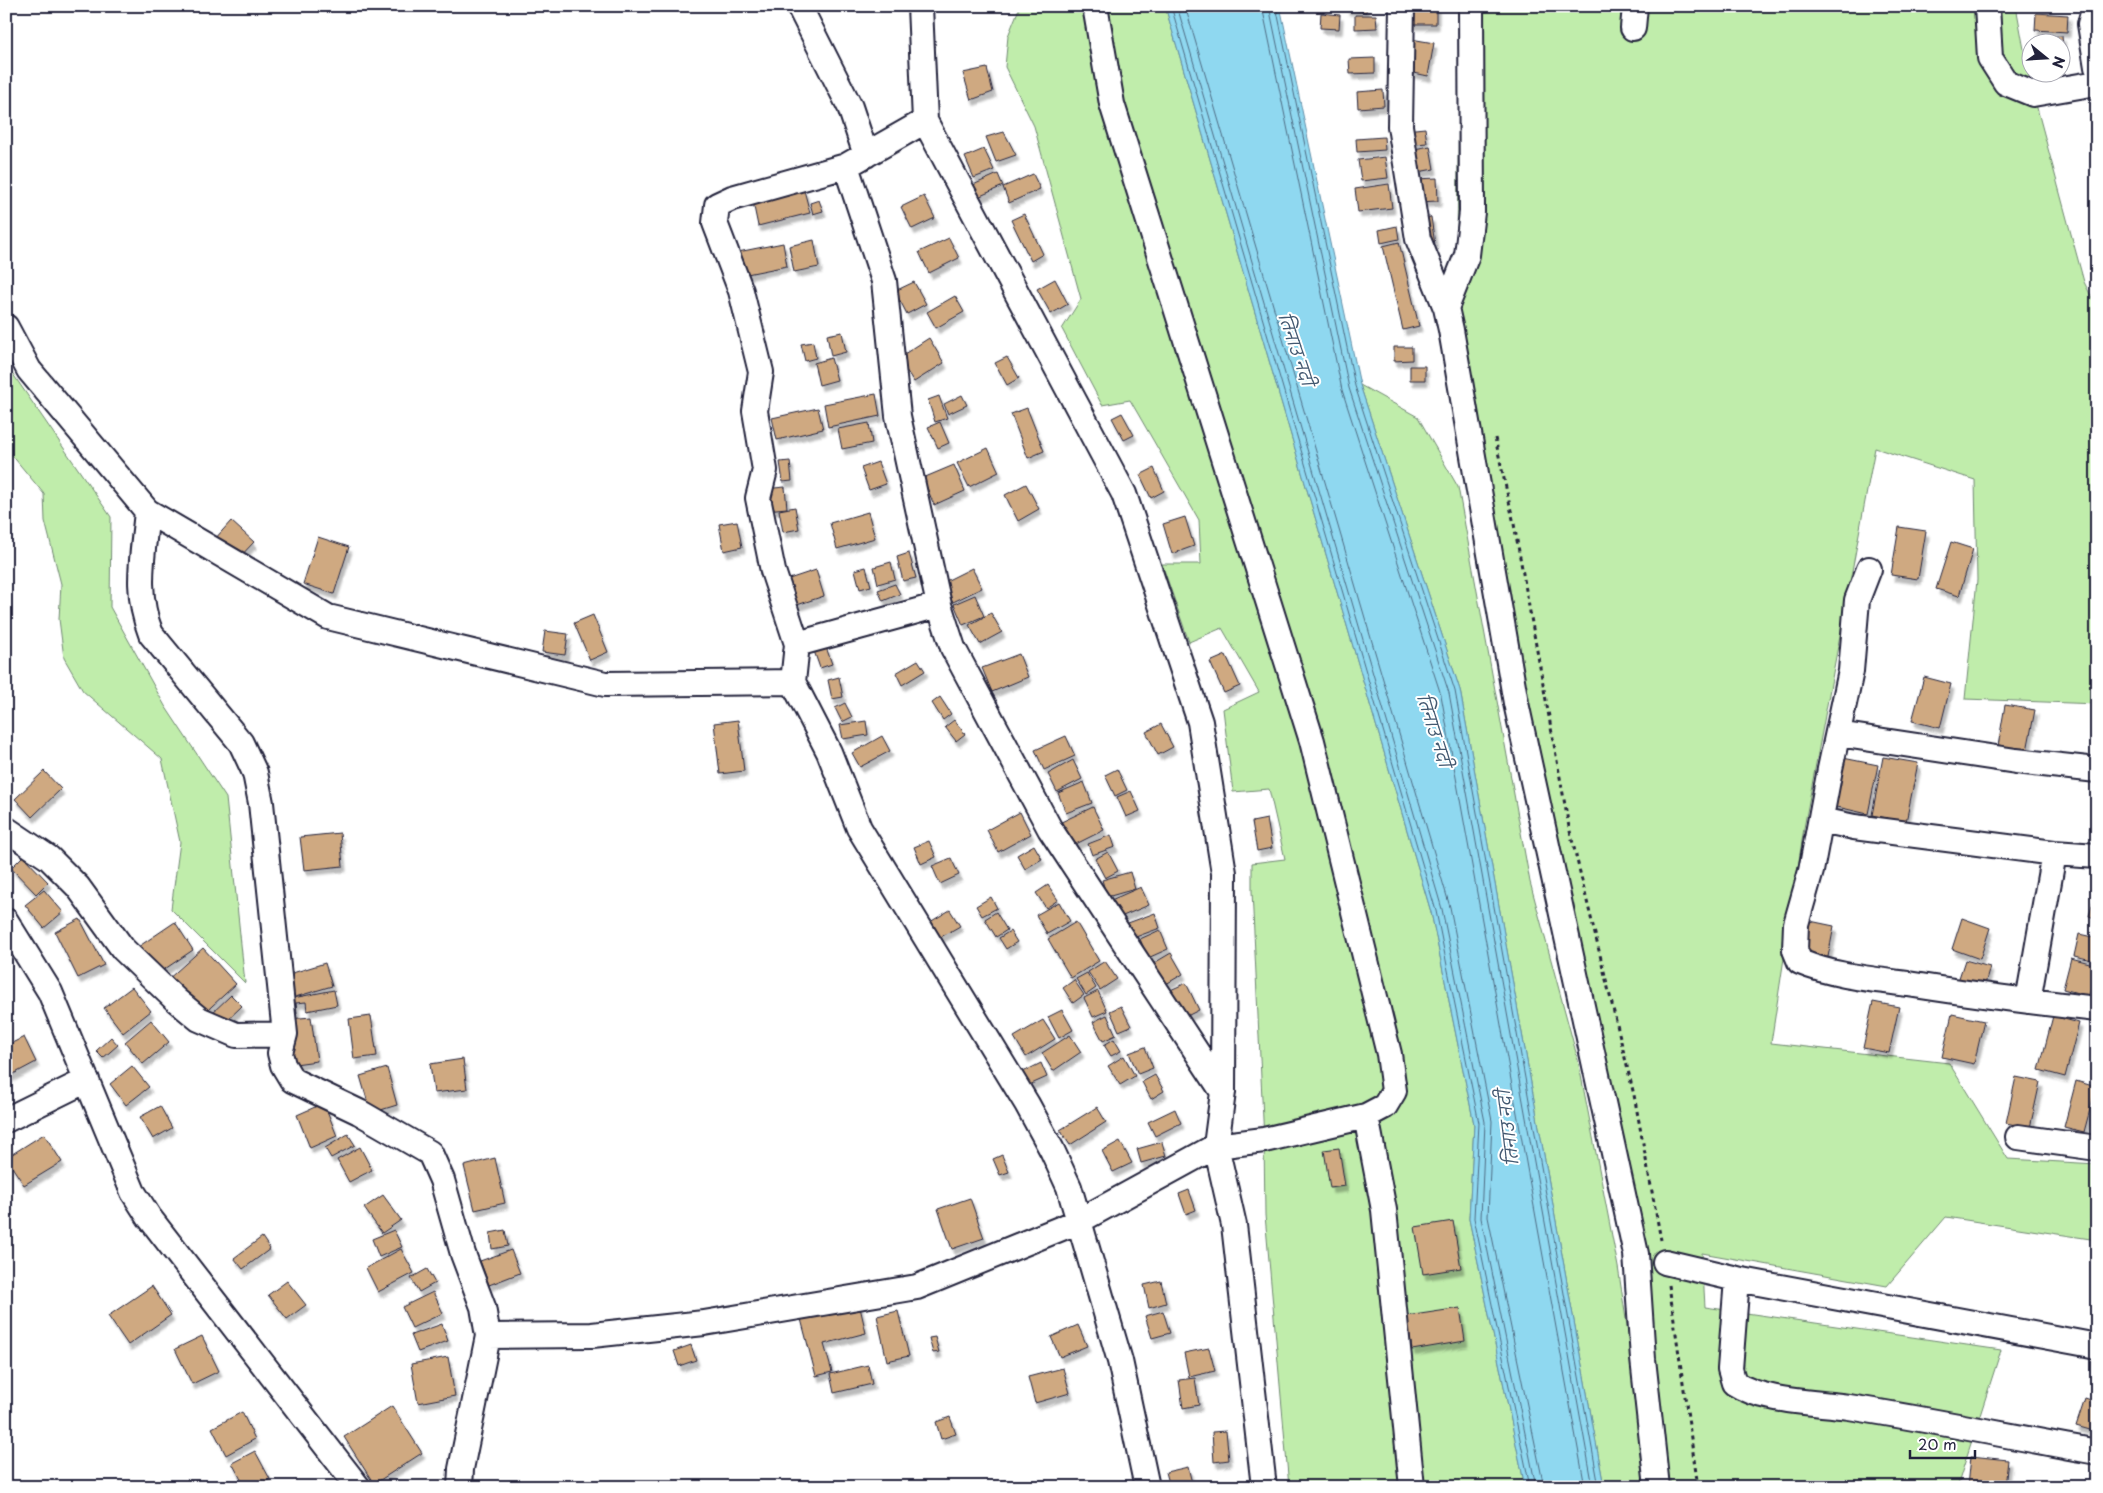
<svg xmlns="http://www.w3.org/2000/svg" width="2103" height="1493" viewBox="0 0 2103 1493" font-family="'Playpen Sans','Playpen Sans Deva',sans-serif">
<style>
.green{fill:#c0edab;stroke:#718873}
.water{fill:#8fd8f0;stroke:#638fa8}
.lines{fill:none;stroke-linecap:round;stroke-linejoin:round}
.shore{stroke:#4e6b83;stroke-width:1}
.building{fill:#cfa981;stroke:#22223b;filter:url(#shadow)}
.minor-casing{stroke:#22223b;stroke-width:28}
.path{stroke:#22223b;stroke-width:3;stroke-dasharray:4 4;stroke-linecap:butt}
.minor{stroke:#fff;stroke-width:24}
.labels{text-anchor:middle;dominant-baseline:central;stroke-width:4;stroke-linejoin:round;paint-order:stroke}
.water-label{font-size:16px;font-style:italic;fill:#435971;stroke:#fff}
</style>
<defs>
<filter id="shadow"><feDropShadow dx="3" dy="5.5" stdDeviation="1" flood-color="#0004"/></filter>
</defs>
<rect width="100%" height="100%" fill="#fff"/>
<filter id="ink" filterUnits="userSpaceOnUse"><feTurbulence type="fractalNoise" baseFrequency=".02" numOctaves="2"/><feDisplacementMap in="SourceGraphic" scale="10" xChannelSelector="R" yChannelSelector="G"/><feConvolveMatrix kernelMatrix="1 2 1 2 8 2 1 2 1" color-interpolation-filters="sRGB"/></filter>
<g filter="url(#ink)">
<path class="green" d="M 1020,6 L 1165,6 L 1431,912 L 1474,1124 L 1469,1219 L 1525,1487 L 1289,1487 L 1265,1215 L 1264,1140 L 1252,891 L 1252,863 L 1285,859 L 1269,789 L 1233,792 L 1223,709 L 1259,692 L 1222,628 L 1189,642 L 1162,564 L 1201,564 L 1199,520 L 1130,400 L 1102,405 L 1062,329 L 1081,299 L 1034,126 L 1005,67 L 1008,36 Z
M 1460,6 L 2016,6 L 2030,82 L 2084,282 L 2097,308 L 2097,704 L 1965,699 L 1977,580 L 1975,480 L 1875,448 L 1804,828 L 1771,1043 L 1949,1063 L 2008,1159 L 2097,1164 L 2097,1240 L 1946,1217 L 1887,1286 L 1702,1253 L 1705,1307 L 2001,1350 L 1957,1487 L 1668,1487 L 1627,1216 L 1559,932 L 1470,514 L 1457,240 Z
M 6,364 L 111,517 L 110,607 L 165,706 L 226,798 L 245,983 L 171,909 L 180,842 L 162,759 L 83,691 L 64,658 L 59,619 L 61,584 L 45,521 L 44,494 L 6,448 Z
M 1360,385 L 1418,417 L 1458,487 L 1530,882 L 1578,1060 L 1618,1267 L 1642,1424 L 1648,1487 L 1604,1487 L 1460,690 Z"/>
<path class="water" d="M 1165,6 L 1280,6 L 1360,385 L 1460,690 L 1604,1487 L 1525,1487 L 1469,1219 L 1474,1124 L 1431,912 Z"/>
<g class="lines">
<path class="shore" d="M 1171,6 L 1436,911 L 1479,1123 L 1474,1218 L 1530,1487
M 1177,6 L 1442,909 L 1485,1122 L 1481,1218 L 1536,1487
M 1185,6 L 1450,907 L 1492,1121 L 1488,1217 L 1544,1487
M 1262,6 L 1342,390 L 1441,695 L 1585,1487
M 1269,6 L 1349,388 L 1449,693 L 1593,1487
M 1276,6 L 1355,386 L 1455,691 L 1599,1487"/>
</g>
<path class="building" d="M 1346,6 L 1367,6 L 1366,12 L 1346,9 Z
M 1410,6 L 1436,6 L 1436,24 L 1410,24 Z
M 1321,13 L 1340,15 L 1339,29 L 1320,28 Z
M 2036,13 L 2068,15 L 2067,32 L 2035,30 Z
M 1355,15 L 1376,15 L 1377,28 L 1355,29 Z
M 2062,36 L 2064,59 L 2060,60 L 2060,42 L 2038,42 L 2038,38 Z
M 1411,39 L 1434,43 L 1428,76 L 1405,71 Z
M 1375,58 L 1375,73 L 1350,74 L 1349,59 Z
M 987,68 L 993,92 L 971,100 L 963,73 Z
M 1383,90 L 1384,106 L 1358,108 L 1357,92 Z
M 1425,128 L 1427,143 L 1406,145 L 1405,130 Z
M 1004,132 L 1016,155 L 996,162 L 986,137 Z
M 1384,137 L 1385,150 L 1357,152 L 1356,139 Z
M 1430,146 L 1434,169 L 1413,173 L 1409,150 Z
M 984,149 L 994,170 L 974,178 L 965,157 Z
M 1385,157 L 1388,178 L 1361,181 L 1358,160 Z
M 998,174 L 1003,186 L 978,197 L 973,185 Z
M 1033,174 L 1040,189 L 1009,203 L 1003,187 Z
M 1437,178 L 1438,201 L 1417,202 L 1416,179 Z
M 1389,184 L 1392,208 L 1358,212 L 1355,189 Z
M 804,190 L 810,213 L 758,226 L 753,202 Z
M 924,196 L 935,218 L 912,229 L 901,207 Z
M 819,200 L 823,211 L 813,214 L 810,203 Z
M 1024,214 L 1043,254 L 1031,261 L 1011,220 Z
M 1431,217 L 1435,245 L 1424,247 L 1420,218 Z
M 1397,226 L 1399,239 L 1381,243 L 1379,230 Z
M 949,238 L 959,258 L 929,273 L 919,252 Z
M 814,240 L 819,267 L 794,272 L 789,246 Z
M 1399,242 L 1419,326 L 1403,330 L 1383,246 Z
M 783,243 L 787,266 L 737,276 L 733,253 Z
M 1055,279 L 1068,304 L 1051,314 L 1037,289 Z
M 914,282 L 926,304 L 907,314 L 895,291 Z
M 955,296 L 964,312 L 936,328 L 927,312 Z
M 842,332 L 846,352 L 831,356 L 827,335 Z
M 929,338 L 944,363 L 914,382 L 898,358 Z
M 813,342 L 816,358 L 805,361 L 801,344 Z
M 1394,347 L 1412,347 L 1412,360 L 1394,361 Z
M 1007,357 L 1019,378 L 1007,385 L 995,363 Z
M 831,358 L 837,380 L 819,385 L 814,363 Z
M 1410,366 L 1425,366 L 1425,380 L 1410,380 Z
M 876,394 L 880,416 L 828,427 L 824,404 Z
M 962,395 L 967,405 L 948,414 L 944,404 Z
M 939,396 L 947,418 L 935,422 L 928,400 Z
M 818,408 L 823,429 L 777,440 L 772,418 Z
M 1027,408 L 1044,451 L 1028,458 L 1011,414 Z
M 1122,413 L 1134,435 L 1124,440 L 1112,418 Z
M 940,422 L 949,443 L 938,448 L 928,427 Z
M 869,423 L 872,443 L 842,449 L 838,429 Z
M 988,448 L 999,472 L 969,487 L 957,463 Z
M 790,461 L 792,481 L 783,482 L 780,462 Z
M 878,462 L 886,484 L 869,490 L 861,468 Z
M 954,465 L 965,491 L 934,505 L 923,478 Z
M 1154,468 L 1164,491 L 1151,498 L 1140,475 Z
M 1026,484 L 1039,509 L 1018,521 L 1005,495 Z
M 785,487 L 787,508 L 766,510 L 764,489 Z
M 795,507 L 799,529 L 783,532 L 779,510 Z
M 868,512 L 875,538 L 837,549 L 830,523 Z
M 1185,517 L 1194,546 L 1172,554 L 1163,524 Z
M 231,521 L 254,542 L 237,560 L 214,540 Z
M 737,521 L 742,547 L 724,551 L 719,524 Z
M 1899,527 L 1926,531 L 1918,579 L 1891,575 Z
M 318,537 L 349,547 L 334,594 L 303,584 Z
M 1951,542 L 1973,549 L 1959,596 L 1936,589 Z
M 909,553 L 916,578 L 903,581 L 897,557 Z
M 891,562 L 895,579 L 878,584 L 874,567 Z
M 866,567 L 871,586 L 860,589 L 855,570 Z
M 972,568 L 982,588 L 953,602 L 944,582 Z
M 816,570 L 824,596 L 797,605 L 789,579 Z
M 895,584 L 900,594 L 883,601 L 878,590 Z
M 975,595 L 984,616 L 963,625 L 954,604 Z
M 991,613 L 1002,632 L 980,644 L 969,625 Z
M 593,615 L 608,652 L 590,660 L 574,623 Z
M 545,631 L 568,634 L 565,655 L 542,652 Z
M 826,647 L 832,664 L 820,668 L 814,651 Z
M 1019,654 L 1028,677 L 992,692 L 982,668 Z
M 1226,655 L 1240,686 L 1224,693 L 1210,662 Z
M 918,660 L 925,671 L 902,685 L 896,673 Z
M 839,677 L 843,697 L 832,699 L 828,680 Z
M 1924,677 L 1951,684 L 1940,728 L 1912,721 Z
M 940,697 L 951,714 L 943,720 L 932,703 Z
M 845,703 L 852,717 L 842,722 L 835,708 Z
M 2005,705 L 2035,710 L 2027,751 L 1998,746 Z
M 738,720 L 744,771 L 720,774 L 714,723 Z
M 954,720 L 965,734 L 956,741 L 945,727 Z
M 866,721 L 868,735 L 843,739 L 840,725 Z
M 1161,724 L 1173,747 L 1158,755 L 1146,732 Z
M 882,736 L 890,751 L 860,767 L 852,753 Z
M 1066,736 L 1075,756 L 1044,770 L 1035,750 Z
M 1883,757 L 1918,763 L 1906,822 L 1872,815 Z
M 1843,758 L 1878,765 L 1868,814 L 1833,806 Z
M 1073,760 L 1082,779 L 1057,792 L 1048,774 Z
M 1117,769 L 1127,790 L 1115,796 L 1105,775 Z
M 44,771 L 61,789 L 32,817 L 15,799 Z
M 1084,782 L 1092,803 L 1066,813 L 1058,793 Z
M 1131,791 L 1140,811 L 1126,817 L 1117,797 Z
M 1093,807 L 1104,830 L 1068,848 L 1057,824 Z
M 1020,812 L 1031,834 L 998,852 L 987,830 Z
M 1267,819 L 1272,848 L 1257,851 L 1252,822 Z
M 340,833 L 343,866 L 304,870 L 300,837 Z
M 1111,835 L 1115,847 L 1092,855 L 1088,844 Z
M 929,841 L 936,857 L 921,864 L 914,847 Z
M 1034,845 L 1042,859 L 1025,869 L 1017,855 Z
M 1108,852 L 1118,871 L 1105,878 L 1095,859 Z
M 23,856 L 48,882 L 36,894 L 11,868 Z
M 951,858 L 959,875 L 940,884 L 932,866 Z
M 1130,872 L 1135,889 L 1107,897 L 1102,880 Z
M 1048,885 L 1058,900 L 1046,908 L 1036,893 Z
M 1141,887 L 1149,905 L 1118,918 L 1111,900 Z
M 44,890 L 63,912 L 44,928 L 25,905 Z
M 2095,895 L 2097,896 L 2097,919 L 2089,916 Z
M 991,897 L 997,908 L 982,916 L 976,906 Z
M 1059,902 L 1070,921 L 1047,934 L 1036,915 Z
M 950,910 L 960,926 L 939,938 L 930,922 Z
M 996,912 L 1007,930 L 996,937 L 985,919 Z
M 1155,913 L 1160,928 L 1133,938 L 1128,923 Z
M 1962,918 L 1990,928 L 1980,959 L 1952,949 Z
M 80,919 L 104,965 L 78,978 L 55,932 Z
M 1810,921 L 1834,926 L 1827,962 L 1803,958 Z
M 175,922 L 193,950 L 156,975 L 138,947 Z
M 1076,922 L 1099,961 L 1071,978 L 1048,939 Z
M 1160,930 L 1168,949 L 1148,958 L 1140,939 Z
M 1010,931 L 1017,942 L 1006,949 L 999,938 Z
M 2079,934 L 2097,938 L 2097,961 L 2074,956 Z
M 203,948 L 236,984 L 200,1017 L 167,980 Z
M 1171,953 L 1183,974 L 1161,987 L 1149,966 Z
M 2071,958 L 2097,965 L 2089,996 L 2063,989 Z
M 1965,960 L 1990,967 L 1984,988 L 1958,981 Z
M 1105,961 L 1117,979 L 1100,990 L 1088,972 Z
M 325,963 L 332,986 L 292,998 L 286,975 Z
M 1087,973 L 1096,988 L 1086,995 L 1076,979 Z
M 1074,980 L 1084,995 L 1073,1003 L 1063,988 Z
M 1186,983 L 1199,1010 L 1179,1020 L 1166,992 Z
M 132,987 L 151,1011 L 123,1033 L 104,1008 Z
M 334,990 L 337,1005 L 307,1011 L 306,1002 L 296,1003 L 297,1013 L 291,1014 L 288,999 Z
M 1098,991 L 1107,1011 L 1093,1017 L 1084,998 Z
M 231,995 L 242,1006 L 221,1026 L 210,1015 Z
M 1873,1002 L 1899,1007 L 1889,1053 L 1863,1048 Z
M 1121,1006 L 1131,1026 L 1119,1031 L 1110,1011 Z
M 1062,1010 L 1073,1030 L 1059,1038 L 1048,1017 Z
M 1952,1014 L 1984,1021 L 1974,1064 L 1942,1057 Z
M 1107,1015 L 1116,1035 L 1103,1041 L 1093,1022 Z
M 371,1016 L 377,1056 L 354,1059 L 349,1019 Z
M 2053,1016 L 2079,1023 L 2065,1077 L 2039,1070 Z
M 311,1017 L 317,1061 L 295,1064 L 289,1019 Z
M 151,1020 L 169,1042 L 143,1064 L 125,1042 Z
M 1043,1020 L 1055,1039 L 1026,1057 L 1014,1037 Z
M 1070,1035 L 1081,1052 L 1053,1071 L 1042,1053 Z
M 24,1037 L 36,1062 L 6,1078 L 6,1046 Z
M 111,1037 L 118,1045 L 103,1058 L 96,1051 Z
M 1114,1039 L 1121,1051 L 1111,1056 L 1104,1045 Z
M 1145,1047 L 1153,1068 L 1138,1074 L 1129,1053 Z
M 1124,1056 L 1135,1076 L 1120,1085 L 1108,1066 Z
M 463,1059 L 467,1089 L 434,1093 L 430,1064 Z
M 1041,1063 L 1047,1077 L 1027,1086 L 1021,1073 Z
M 132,1066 L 149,1087 L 126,1105 L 110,1084 Z
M 387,1068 L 397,1105 L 371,1113 L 360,1076 Z
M 1155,1075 L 1164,1091 L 1151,1099 L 1142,1082 Z
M 2016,1077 L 2040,1082 L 2030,1128 L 2006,1123 Z
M 2076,1081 L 2096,1087 L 2084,1132 L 2064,1127 Z
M 324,1103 L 337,1136 L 310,1148 L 297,1115 Z
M 160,1106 L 172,1128 L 153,1139 L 140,1117 Z
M 1097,1107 L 1106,1122 L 1070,1145 L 1060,1130 Z
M 1175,1109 L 1181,1123 L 1155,1136 L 1148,1122 Z
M 44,1134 L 62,1162 L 24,1185 L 6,1158 Z
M 348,1134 L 355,1145 L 331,1158 L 325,1148 Z
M 1120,1141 L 1132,1163 L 1113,1172 L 1102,1151 Z
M 1162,1142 L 1166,1156 L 1141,1163 L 1137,1149 Z
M 360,1147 L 372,1170 L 349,1182 L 337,1160 Z
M 1339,1148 L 1345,1186 L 1330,1188 L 1324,1150 Z
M 1002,1155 L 1009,1172 L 1000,1175 L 993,1159 Z
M 495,1158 L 505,1203 L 475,1210 L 464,1166 Z
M 1189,1190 L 1196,1210 L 1186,1214 L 1179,1194 Z
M 383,1195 L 401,1220 L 382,1233 L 364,1208 Z
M 970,1198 L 984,1238 L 952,1249 L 938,1209 Z
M 1453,1221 L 1461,1268 L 1423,1274 L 1415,1227 Z
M 394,1230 L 402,1247 L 379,1257 L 372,1239 Z
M 505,1230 L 508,1246 L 492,1249 L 490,1233 Z
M 262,1237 L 270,1249 L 243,1269 L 234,1258 Z
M 401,1249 L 414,1273 L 378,1292 L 366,1268 Z
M 511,1250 L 520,1273 L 489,1285 L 480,1261 Z
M 427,1269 L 435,1283 L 419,1292 L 411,1278 Z
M 287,1281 L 306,1305 L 287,1319 L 268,1295 Z
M 1161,1281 L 1166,1303 L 1149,1308 L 1144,1285 Z
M 152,1286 L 171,1315 L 128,1345 L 108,1316 Z
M 433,1292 L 443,1313 L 412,1328 L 402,1307 Z
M 859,1303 L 866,1333 L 824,1344 L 832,1372 L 816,1376 L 801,1319 Z
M 1460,1308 L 1465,1341 L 1412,1350 L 1407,1316 Z
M 898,1311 L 909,1356 L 887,1361 L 877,1316 Z
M 1163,1311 L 1170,1333 L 1152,1338 L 1145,1316 Z
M 442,1324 L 448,1341 L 418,1352 L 411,1335 Z
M 1078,1325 L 1087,1346 L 1060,1357 L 1051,1337 Z
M 202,1336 L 219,1371 L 192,1384 L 175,1349 Z
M 935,1337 L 939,1352 L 933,1353 L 929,1338 Z
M 691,1345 L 696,1360 L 679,1366 L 674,1351 Z
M 1209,1348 L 1215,1371 L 1189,1377 L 1184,1353 Z
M 448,1357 L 455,1396 L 418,1403 L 411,1364 Z
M 868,1365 L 872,1384 L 834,1393 L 830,1374 Z
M 1063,1368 L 1070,1393 L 1035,1403 L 1028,1377 Z
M 1195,1378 L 1199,1405 L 1183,1408 L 1179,1380 Z
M 2085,1399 L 2097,1403 L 2097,1432 L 2076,1426 Z
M 392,1406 L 422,1453 L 374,1484 L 344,1437 Z
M 242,1412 L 255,1439 L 226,1455 L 212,1428 Z
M 950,1417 L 956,1434 L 941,1439 L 936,1422 Z
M 1226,1431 L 1229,1460 L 1214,1462 L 1212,1432 Z
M 255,1451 L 270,1479 L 256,1487 L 245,1487 L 232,1463 Z
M 1971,1456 L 2008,1460 L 2005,1487 L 1968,1487 Z
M 1188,1467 L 1193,1487 L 1170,1487 L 1166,1472 Z"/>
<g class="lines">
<defs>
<path id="minor" d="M 799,6 L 850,107 L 866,155
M 920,6 L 925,121 L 1124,494 L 1200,722 L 1224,873 L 1223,1092 L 1216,1146 L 1234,1225 L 1264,1487
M 1402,6 L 1400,126 L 1418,239 L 1446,308 L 1451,330 L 1516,703 L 1636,1254 L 1643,1359 L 1657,1487
M 1987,6 L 1990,58 L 2006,83 L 2033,94 L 2097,83
M 2095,6 L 2090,24 L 2097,67
M 1633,28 L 1635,6
M 925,121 L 846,166 L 732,198 L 717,205 L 715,223 L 741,291 L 761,372 L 755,411 L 765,470 L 758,498 L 773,571 L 797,644 L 793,682 L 829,752 L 859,828 L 1027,1104 L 1052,1150 L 1069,1187 L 1120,1361 L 1147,1487
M 846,166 L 884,281 L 898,416 L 939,605 L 953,648 L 1050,829 L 1223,1092
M 1446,308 L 1467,255 L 1472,212 L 1471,6
M 6,327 L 29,370 L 147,511 L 328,617 L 605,684 L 793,682
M 147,511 C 143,556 134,591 151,634 L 241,743 L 255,773 L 261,803 L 285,1034 L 280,1053 L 283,1065 L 292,1080 L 359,1112 L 430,1153 L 442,1180 L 463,1254 L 483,1307 L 488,1336 L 461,1469 L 460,1487
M 1869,569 L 1857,600 L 1851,671 L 1830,769 L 1811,871 L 1796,924 L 1795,950 L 1800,962 C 1834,976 1871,979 1908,984 C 1970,994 2034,1002 2097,1009
M 797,644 L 939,605
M 1838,734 L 2016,761 L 2097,770
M 1821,820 L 1854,827 L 2054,853 L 2097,856
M 6,829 L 49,858 L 78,887 L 123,949 L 176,1000 L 199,1019 L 236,1035 L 285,1034
M 6,921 L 50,992 L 133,1192 L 149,1217 L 358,1487
M 2028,1001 L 2054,853
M 1366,1116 L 1384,1210 L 1412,1487
M 6,1120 L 87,1080
M 2018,1137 L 2097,1148
M 1665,1262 L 1737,1279 L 1730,1369 L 1734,1383 C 1763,1402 1814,1402 1849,1407 C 1932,1420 2014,1437 2097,1452
M 1737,1279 L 2097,1346
M 488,1336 L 592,1335 L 704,1323 L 917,1287 L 1079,1221 L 1216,1146 L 1264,1140 L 1366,1116 L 1385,1106 L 1394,1091 L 1389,1054 L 1312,741 L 1112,104 L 1095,6"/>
</defs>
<use href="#minor" class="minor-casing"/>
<path class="path" d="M 1495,438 L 1514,524 L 1569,827 L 1634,1095 L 1661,1240
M 1669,1285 L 1698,1487"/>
<use href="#minor" class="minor"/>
</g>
</g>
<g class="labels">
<g class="water-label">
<text transform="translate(1297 349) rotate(71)">तिनाउ नदी</text>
<text transform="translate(1435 730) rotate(72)">तिनाउ नदी</text>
<text transform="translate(1507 1128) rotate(-97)">तिनाउ नदी</text>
</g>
</g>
<rect width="2103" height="1493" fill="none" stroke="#fff" stroke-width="25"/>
<rect x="12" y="12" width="2078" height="1468" fill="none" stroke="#22223b" stroke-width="2" filter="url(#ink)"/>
<g transform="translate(2046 58) rotate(108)"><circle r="24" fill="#ffffff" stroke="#a7a7b1"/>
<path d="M0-4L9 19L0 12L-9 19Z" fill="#22223b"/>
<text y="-8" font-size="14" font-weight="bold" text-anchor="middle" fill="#22223b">N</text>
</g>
<path d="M1910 1450v8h65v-8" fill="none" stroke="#22223b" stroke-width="2.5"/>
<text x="1918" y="1450" font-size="15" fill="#22223b" stroke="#ffffff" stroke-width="4" paint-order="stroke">20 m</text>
</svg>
